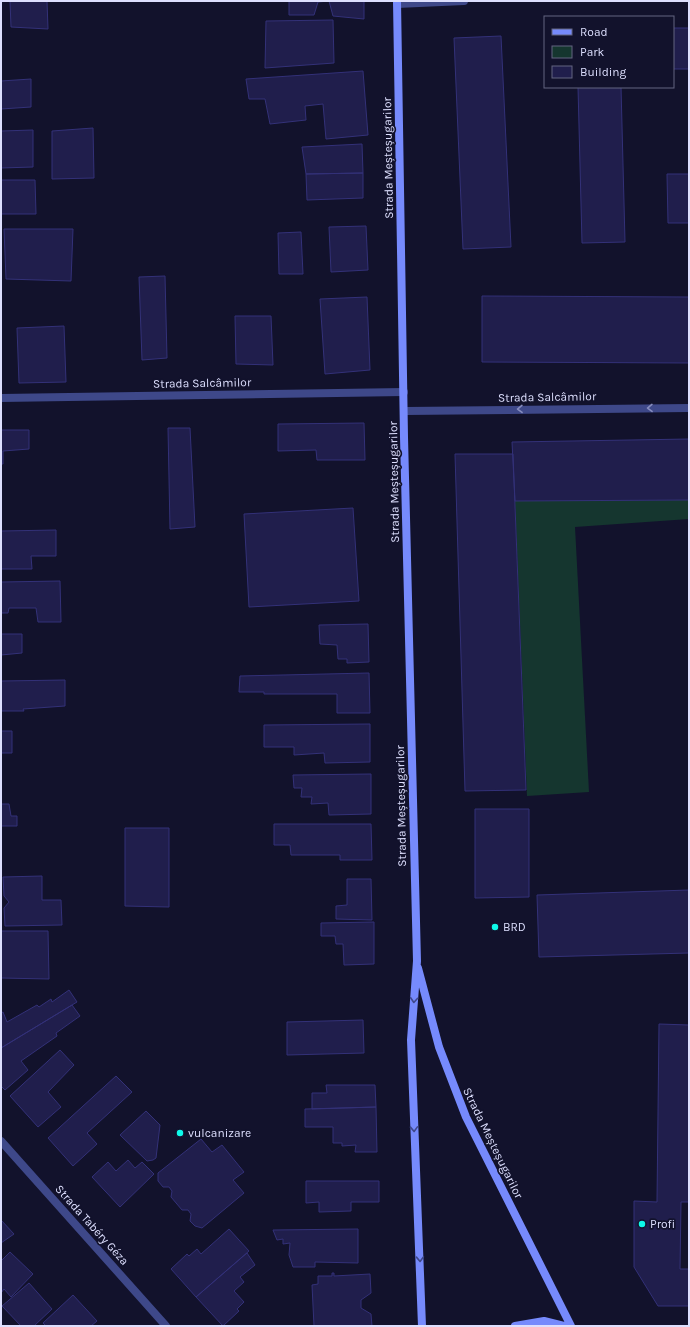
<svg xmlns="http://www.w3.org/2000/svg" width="690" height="1327" viewBox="0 0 690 1327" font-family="Karla,sans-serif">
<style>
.green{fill:#15362f}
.building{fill:#201e4c;stroke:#333178}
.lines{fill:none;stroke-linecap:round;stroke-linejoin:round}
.street{stroke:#3e4889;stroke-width:8}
.secondary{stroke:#768afc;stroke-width:8}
.oneway{stroke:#868cbe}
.oneway2{stroke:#3f488a}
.poi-dot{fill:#0efae9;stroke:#12122c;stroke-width:1.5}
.labels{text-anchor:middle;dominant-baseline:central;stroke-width:3.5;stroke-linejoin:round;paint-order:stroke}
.street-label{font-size:12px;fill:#dddffe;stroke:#12122c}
.poi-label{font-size:12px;fill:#dddffe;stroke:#12122c;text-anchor:start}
</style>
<rect width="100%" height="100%" fill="#12122c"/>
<path class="green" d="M 689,500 L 689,519 L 575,527 L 589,792 L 527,796 L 515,501 Z"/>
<path class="building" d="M 10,1 L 47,1 L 48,29 L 11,27 Z
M 289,1 L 364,1 L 364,19 L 333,16 L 329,1 L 318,2 L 314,15 L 289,15 Z
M 333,20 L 334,63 L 265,68 L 266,21 Z
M 673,28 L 689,28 L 689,69 L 673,69 Z
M 501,36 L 511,247 L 463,249 L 454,38 Z
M 363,71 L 368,135 L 326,139 L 323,104 L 305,106 L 306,120 L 270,124 L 265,99 L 249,99 L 246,79 Z
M 31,79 L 31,107 L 1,109 L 1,81 Z
M 578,87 L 621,87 L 625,242 L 582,243 Z
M 93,128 L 94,178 L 52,179 L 52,131 Z
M 33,130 L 33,167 L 1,168 L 1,131 Z
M 362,144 L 363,173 L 306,174 L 302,147 Z
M 363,173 L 363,198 L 307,200 L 306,174 Z
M 667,174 L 689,174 L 689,223 L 668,223 Z
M 1,180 L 35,180 L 36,214 L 1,214 Z
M 366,226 L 368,270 L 331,272 L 329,227 Z
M 4,229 L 73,229 L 71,281 L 6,279 Z
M 301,232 L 303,274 L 279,274 L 278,233 Z
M 165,276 L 167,358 L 142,360 L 139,277 Z
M 482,296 L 689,297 L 689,363 L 482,362 Z
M 367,297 L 370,370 L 325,374 L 320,299 Z
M 235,316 L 271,316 L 273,365 L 236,364 Z
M 64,326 L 66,382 L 19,383 L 17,328 Z
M 364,423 L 365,460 L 317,460 L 316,450 L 278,451 L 278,424 Z
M 168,428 L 190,428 L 195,527 L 170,529 Z
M 1,430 L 29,430 L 29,449 L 3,451 L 3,464 L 1,464 Z
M 689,439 L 689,500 L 515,501 L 512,442 Z
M 455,454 L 513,454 L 526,790 L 465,791 Z
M 353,508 L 359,601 L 249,607 L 244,514 Z
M 56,530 L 56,556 L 31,556 L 32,569 L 1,569 L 1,531 Z
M 60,581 L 61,622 L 38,622 L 36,608 L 9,608 L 8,613 L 1,613 L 1,582 Z
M 368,624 L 369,662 L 347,663 L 347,659 L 338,659 L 337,645 L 320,644 L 319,625 Z
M 1,634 L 22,634 L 22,653 L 1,655 Z
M 369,673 L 370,713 L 337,713 L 337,694 L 264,694 L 264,692 L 239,692 L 240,676 Z
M 65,680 L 65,706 L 23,709 L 24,711 L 1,711 L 1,681 Z
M 370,724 L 370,762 L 325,763 L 324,753 L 294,755 L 294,747 L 264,747 L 264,725 Z
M 1,731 L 12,731 L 12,753 L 1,753 Z
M 371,774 L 371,814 L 329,815 L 328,803 L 311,804 L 312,797 L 301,797 L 302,788 L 294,788 L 293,775 Z
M 1,804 L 9,804 L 11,816 L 17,816 L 17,826 L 1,826 Z
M 475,809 L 529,809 L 529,897 L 475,898 Z
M 274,824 L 371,824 L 372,860 L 340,860 L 340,855 L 291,855 L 290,845 L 274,845 Z
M 125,828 L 169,828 L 169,907 L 125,906 Z
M 42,876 L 42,900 L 61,900 L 62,925 L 5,926 L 4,908 L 9,902 L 4,896 L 3,877 Z
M 347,879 L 371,879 L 372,920 L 336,919 L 336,906 L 347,905 Z
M 689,890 L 689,953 L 539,957 L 537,895 Z
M 374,922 L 374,964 L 344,965 L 343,944 L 336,944 L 335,936 L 321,936 L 321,923 Z
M 1,931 L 48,931 L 49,979 L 1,978 Z
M 69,990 L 77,1002 L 1,1048 L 1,1013 L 3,1012 L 7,1022 L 37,1005 L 39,1007 L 51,999 L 52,1002 Z
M 72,1005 L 80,1016 L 56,1033 L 57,1036 L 21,1061 L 28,1070 L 5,1090 L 1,1086 L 1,1048 Z
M 363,1020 L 364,1053 L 287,1055 L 287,1022 Z
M 659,1024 L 689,1025 L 689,1202 L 681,1202 L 680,1269 L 689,1269 L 689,1306 L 658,1306 L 634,1267 L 634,1201 L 657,1202 Z
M 60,1050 L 74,1065 L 48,1092 L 61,1107 L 38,1127 L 10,1096 Z
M 116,1076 L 132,1092 L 87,1133 L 97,1144 L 73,1166 L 48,1138 Z
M 326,1085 L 375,1085 L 376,1107 L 312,1109 L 312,1093 L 327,1093 Z
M 376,1107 L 377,1152 L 355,1152 L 356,1145 L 342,1146 L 342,1143 L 333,1143 L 333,1127 L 305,1127 L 305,1109 Z
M 146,1111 L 160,1125 L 156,1158 L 153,1160 L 147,1161 L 120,1135 Z
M 201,1139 L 212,1152 L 222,1145 L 244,1172 L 233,1180 L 244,1193 L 202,1228 L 195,1226 L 190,1221 L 191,1214 L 188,1210 L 182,1210 L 171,1197 L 172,1191 L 169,1187 L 163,1187 L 158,1181 L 158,1173 Z
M 128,1160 L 135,1168 L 142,1162 L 154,1174 L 120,1207 L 92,1177 L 108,1162 L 116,1171 Z
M 306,1181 L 379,1181 L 379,1202 L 351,1202 L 351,1211 L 319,1212 L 319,1202 L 306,1203 Z
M 1,1220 L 14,1234 L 1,1243 Z
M 229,1229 L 249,1251 L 196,1297 L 171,1269 L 187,1254 L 189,1256 L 197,1249 L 201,1254 Z
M 358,1229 L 358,1263 L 315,1262 L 315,1267 L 293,1267 L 289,1255 L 290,1243 L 283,1244 L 283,1239 L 277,1240 L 273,1230 Z
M 10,1252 L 33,1274 L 11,1297 L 4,1289 L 1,1293 L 1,1261 Z
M 247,1253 L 255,1265 L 240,1277 L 244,1282 L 234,1291 L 244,1302 L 237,1309 L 239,1311 L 223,1326 L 196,1297 Z
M 332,1273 L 334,1273 L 334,1276 L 370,1274 L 371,1293 L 361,1300 L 361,1308 L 371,1314 L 372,1326 L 314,1326 L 312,1285 L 318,1284 L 318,1276 L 332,1276 Z
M 29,1283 L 52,1309 L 34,1326 L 21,1326 L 2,1306 Z
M 73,1295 L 97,1321 L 91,1326 L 46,1326 L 43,1323 Z"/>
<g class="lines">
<path class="street" d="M 397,4 L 464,1
M 1,398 L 404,392
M 405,411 L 689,408
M 1,1141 L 166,1326"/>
<path class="secondary" d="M 397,1 L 404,437 L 417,961 L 411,1040 L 422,1326
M 418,968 L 439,1047 L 466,1117 L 571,1326
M 515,1326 L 544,1321 L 564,1326"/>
</g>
<defs><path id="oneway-chevron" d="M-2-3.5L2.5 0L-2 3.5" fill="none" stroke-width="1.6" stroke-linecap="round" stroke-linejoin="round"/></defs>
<g class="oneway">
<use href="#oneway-chevron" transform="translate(650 408) rotate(179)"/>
<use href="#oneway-chevron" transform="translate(520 409) rotate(179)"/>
</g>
<g class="oneway2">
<use href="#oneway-chevron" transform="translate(414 1000) rotate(94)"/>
<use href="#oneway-chevron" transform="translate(414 1129) rotate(88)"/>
<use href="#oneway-chevron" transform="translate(420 1259) rotate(88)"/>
</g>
<g class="poi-dot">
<circle cx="495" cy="927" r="4"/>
<circle cx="180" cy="1133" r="4"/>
<circle cx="642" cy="1224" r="4"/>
</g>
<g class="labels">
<g class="street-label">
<text transform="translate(388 158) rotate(-91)">Strada Meșteșugarilor</text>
<text transform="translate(202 383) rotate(-1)">Strada Salcâmilor</text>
<text transform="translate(547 397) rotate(-1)">Strada Salcâmilor</text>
<text transform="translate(394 482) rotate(-91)">Strada Meșteșugarilor</text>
<text transform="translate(401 806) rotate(-91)">Strada Meșteșugarilor</text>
<text transform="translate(493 1143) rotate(64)">Strada Meșteșugarilor</text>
<text transform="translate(92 1225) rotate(48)">Strada Tabéry Géza</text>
</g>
<g class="poi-label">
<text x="503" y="927">BRD</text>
<text x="188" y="1133">vulcanizare</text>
<text x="650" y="1224">Profi</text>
</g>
</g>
<rect width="690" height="1327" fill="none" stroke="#dddffe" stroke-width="4"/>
<rect x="544" y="16" width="130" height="72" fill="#12122c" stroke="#636480"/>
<rect x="552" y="29" width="20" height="6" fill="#768afc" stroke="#636480"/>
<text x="580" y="36" font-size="12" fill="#dddffe">Road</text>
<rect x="552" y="46" width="20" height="12" fill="#15362f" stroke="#636480"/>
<text x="580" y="56" font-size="12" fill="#dddffe">Park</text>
<rect x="552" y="66" width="20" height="12" fill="#201e4c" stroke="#636480"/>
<text x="580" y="76" font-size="12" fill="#dddffe">Building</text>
</svg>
